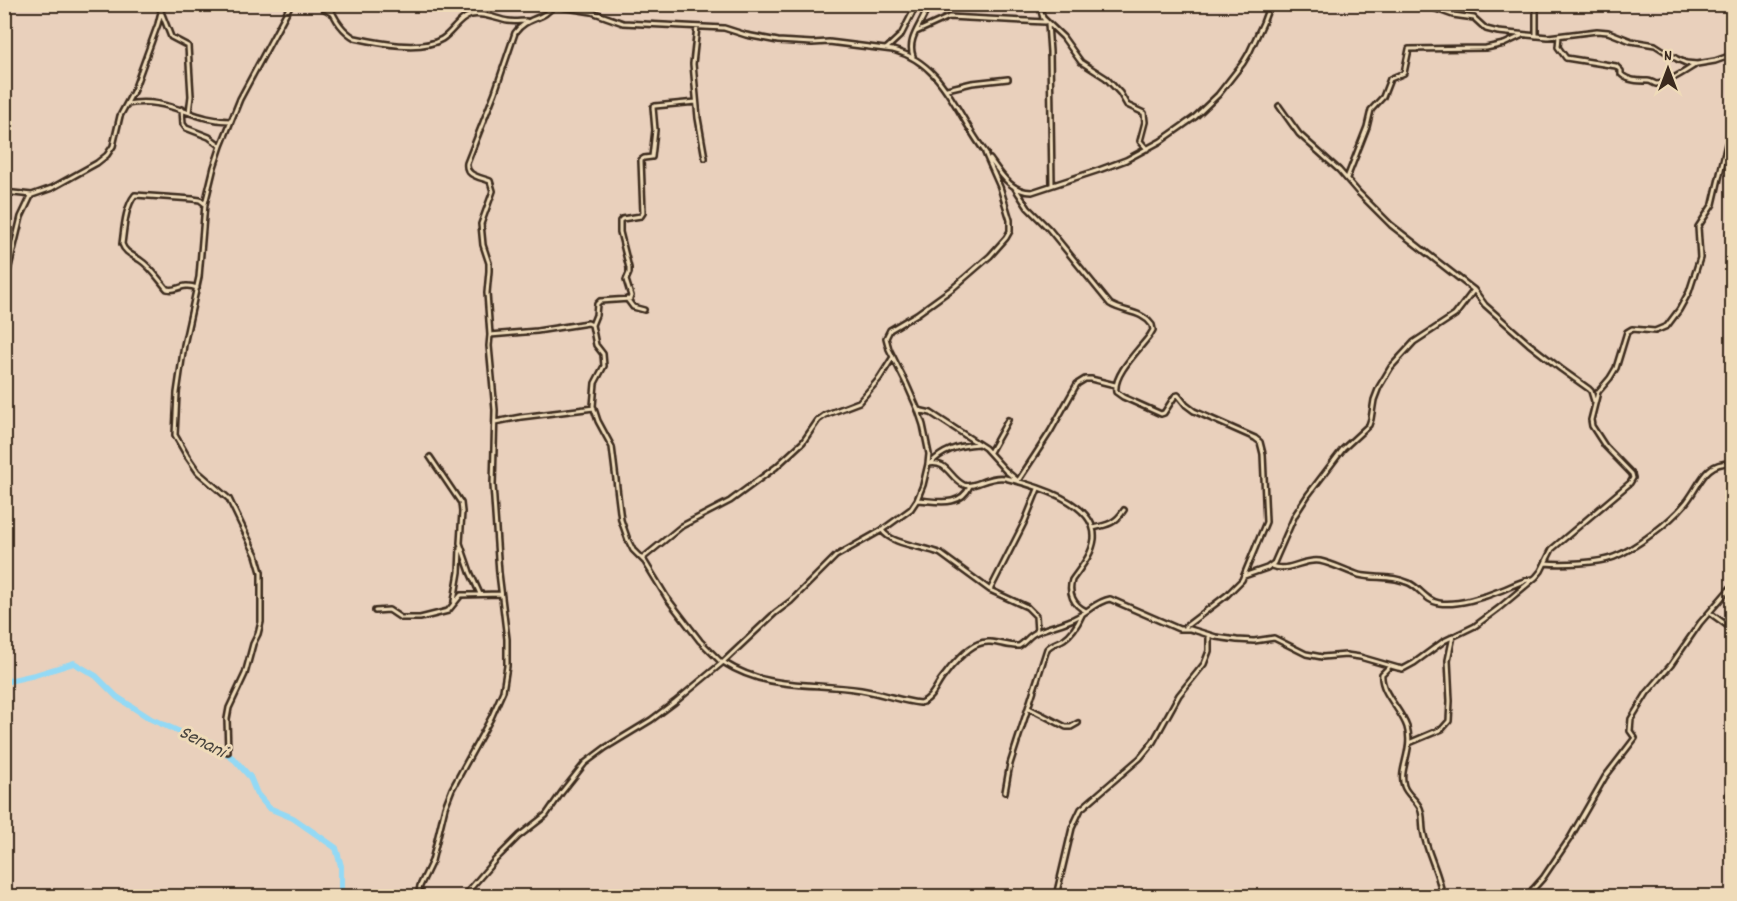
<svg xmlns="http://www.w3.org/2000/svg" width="1737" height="901" viewBox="0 0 1737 901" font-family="Dekko,sans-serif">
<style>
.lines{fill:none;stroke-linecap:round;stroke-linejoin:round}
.river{stroke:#93d9f5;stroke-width:6}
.minor-casing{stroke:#3b2a1e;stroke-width:8}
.minor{stroke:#efdbb9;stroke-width:3}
.labels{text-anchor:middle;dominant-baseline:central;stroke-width:6;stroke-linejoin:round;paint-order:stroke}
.water-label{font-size:20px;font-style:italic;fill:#48443e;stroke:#efdbb9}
</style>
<rect width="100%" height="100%" fill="#e9d0bc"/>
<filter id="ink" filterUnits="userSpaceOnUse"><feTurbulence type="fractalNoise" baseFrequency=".0167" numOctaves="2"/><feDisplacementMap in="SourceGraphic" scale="12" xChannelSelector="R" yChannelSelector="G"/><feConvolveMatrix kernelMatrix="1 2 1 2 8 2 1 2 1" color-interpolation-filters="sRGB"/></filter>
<g filter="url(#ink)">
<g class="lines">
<path class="river" d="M 4,682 L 35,675 L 74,663 L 96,676 L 117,697 L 151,719 L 182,733 L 210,742 L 235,760 L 250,777 L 257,794 L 269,808 L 293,818 L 336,848 L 341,866 L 341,890 L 339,896"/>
<defs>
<path id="minor" d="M 158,4 L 171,37 L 188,46 L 191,96 L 189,112
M 317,4 L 331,13
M 329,4 C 334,18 342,31 355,38 C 378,43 421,52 442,39 C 453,32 458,19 471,15 C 483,12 496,19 508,21 C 514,22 520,21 526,21
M 1039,4 L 1043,18 L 1063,37 L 1081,62 L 1106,78 L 1120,93 L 1127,105 L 1144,113 L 1145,122 L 1140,141 L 1147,149
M 1422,4 L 1453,15 L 1474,18 L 1486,29 L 1498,32 L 1548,37 L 1597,31 L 1608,32 L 1631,41 L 1655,45 L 1677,59 L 1686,63 L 1697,64 L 1715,61 L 1732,55
M 554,6 L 592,12 L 623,23 L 724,28 L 746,35 L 778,41 L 812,43 L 829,42 L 893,50 C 945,64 956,115 986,153
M 1048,24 L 1050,52 L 1052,184
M 697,27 L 693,64 L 698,118 L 705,158
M 916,32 L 949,17 L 1045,22
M 1536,36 L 1536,4
M 1559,36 L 1558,47 L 1566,58 L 1616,66 L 1621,71 L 1621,74 C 1628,81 1638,81 1648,81 C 1651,81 1653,83 1656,84 C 1667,84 1687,70 1695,65
M 887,48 L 901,35 L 917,4
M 913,56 C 906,37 925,22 928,4
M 947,89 L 972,83 L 1008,79
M 127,104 C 168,96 192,121 230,121
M 1279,106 L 1299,134 L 1339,170 L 1358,192 L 1391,225 L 1474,290 L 1485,305 L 1529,344 L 1561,369 L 1589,389 L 1591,391 L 1594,401
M 182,109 L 183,124 L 186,128 L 209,137 L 221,146
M 990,159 C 1001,174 1011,192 1032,192 L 1099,170 L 1126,160 L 1161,141 L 1195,117 L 1218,95 L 1243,63 L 1249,53 L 1263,23 L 1270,4
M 1347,178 L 1367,127 L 1371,110 L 1383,97 L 1390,79 L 1404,73 L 1409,49 L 1486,48 L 1504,44 L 1521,36
M 1015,188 L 1028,208 L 1049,229 L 1110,304 C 1124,313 1141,310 1152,325 L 1153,330 L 1150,335 C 1140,349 1113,374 1116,392 L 1123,397 L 1161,414 L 1164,413 L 1175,396 L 1178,395 L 1186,405 L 1194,411 L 1255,438 L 1260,442 L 1263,454 L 1266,522 L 1242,580 L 1227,595 L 1185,627
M 4,192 L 32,195 L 52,188 L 97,163 L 107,155 L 113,146 L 120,116 L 134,90 L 158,24 L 163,4
M 4,288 L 21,217 L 31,196
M 197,288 C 181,282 178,292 167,289 C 159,280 151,267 140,260 C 133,255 125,253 122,244 C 124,230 125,207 135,195 L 193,199 L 200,200 L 205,204
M 627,299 L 633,307 L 644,310
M 592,325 L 596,315 L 597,304 L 600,301 L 630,299 L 631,296 L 626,280 L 629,273 L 629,268 L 620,232 L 620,221 L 622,219 L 641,216 L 643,213 L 641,160 L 644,158 L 652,157 L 655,130 L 653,107 L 655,106 L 696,102
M 490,335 L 537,331 L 588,323 L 592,325 L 596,345 L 603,354 L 604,366 L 595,383 L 593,406 L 598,421 L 612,447 L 621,520 L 628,540 L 633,550 L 645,562 L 667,598 L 700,641 L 722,663
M 918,410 L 931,413 L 985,448 L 1005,470 L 1018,481 L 1050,432 L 1077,384 L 1085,379 L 1091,379 L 1115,385
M 495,422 L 521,417 L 594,408
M 990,452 L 1008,420
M 430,457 L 461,503 L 462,512 L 460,543 L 470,572 L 480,594
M 931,463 C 943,450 961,445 978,444
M 928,464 C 948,460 949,478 964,485 C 973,489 989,475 1005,478 C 1033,485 1097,502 1094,539 C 1092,555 1081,567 1072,580 C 1068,593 1073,605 1086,611
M 917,500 C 937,501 960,508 970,486
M 1093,528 C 1108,525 1116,523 1124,510
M 882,530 C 891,545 925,546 941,554 L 990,590 L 1027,607 L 1036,616 L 1037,632
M 643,558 L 682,526 L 730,501 L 776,467 L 803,442 L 818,420 L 825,415 L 859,402 L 879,379 L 893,357
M 1545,563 C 1562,565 1599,563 1614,557 C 1635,549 1670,522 1684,505 C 1701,486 1702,462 1732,463
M 1271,566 C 1289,573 1303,558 1320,561 C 1334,564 1346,571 1359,575 C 1377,579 1391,575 1409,583 C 1420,588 1426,601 1439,603 C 1457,606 1485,597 1502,590 C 1512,586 1521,581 1532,579
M 1244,576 L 1267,568 L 1274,563 L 1295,515 L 1308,495 L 1343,449 L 1369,425 L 1371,419 L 1374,400 L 1379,387 L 1391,367 L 1414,342 L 1455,315 L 1474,290
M 990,590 L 1025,521 L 1038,489
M 454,601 L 459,572 L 460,548
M 375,611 L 389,610 L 401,618 L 420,618 L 448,611 L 461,595 L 501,594
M 1710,613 L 1732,629
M 723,662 C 769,691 811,682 861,690 C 881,693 900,701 920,703 C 933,699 936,685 944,676 C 951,666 967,648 978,644 C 991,638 1006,647 1019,646 C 1026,642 1029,635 1037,632 C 1050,626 1065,624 1077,617 C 1089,611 1097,601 1110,599 L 1179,629 L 1190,629 L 1216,637 L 1237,640 L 1254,641 L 1274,638 L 1306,654 L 1322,657 L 1346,655 L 1360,657 L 1398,668 L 1403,669 L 1414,663 L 1444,641 L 1475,626 L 1499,608 L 1536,577 L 1541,571 L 1552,549 L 1630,483 L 1633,478 L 1632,474 L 1605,446 L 1592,426 L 1591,420 L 1598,392 L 1610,378 L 1616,368 L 1627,332 L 1632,329 L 1655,331 L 1667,326 L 1679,310 L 1689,292 L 1700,258 L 1698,227 L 1713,204 L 1727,144 L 1732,134
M 1389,667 L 1382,674 C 1380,692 1401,709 1407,727 C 1414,750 1398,769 1404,786 C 1407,795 1416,799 1420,808 C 1423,815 1422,822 1423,830 C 1426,852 1441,876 1442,896
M 1029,708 L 1066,727 L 1071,727 L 1078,723
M 1409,743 L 1442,729 L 1449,721 L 1450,701 L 1448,660 L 1453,636
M 228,752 L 227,719 L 229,708 L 245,674 L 253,644 L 258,634 L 261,622 L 261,572 L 256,555 L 229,499 L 198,472 L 187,456 L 175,435 L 177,393 L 184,345 L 199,277 L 205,204 L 214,167 L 221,146 L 240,99 L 291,4
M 1732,786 L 1729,795 L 1732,802
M 1005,792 L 1010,764 L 1047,649 C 1052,643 1058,643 1064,639 C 1073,633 1078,624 1082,615
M 1533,889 L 1534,896
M 418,896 L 420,886 L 432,861 L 445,807 L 452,789 L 491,718 L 503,691 L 507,666 L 507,639 L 499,573 L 493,485 L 495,410 L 489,346 L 490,335 L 487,293 L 489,271 L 489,263 L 483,245 L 481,224 L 493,191 L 490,181 C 480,177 465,176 467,163 L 495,92 L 515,33 C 528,15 543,22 555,4
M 464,896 L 495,860 L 519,836 L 546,815 L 562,792 L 585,763 L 605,748 L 651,720 L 675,702 L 722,663 L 775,613 L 791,601 L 836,556 L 882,530 L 911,509 L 917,500 L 923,485 L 928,464 L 929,454 L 923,425 L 918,410 L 907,385 L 889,349 L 886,338 L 890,330 L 917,314 L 953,288 L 990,256 L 1006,238 L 1010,231 L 1010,220 L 1000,187 L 985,153
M 1056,896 L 1072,828 L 1081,809 L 1140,758 L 1153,742 L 1179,695 L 1204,664 L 1209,651 L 1209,635
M 1527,896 L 1543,878 L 1570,838 L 1605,777 L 1635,738 L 1630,731 L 1631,719 L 1647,693 L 1671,665 L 1700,623 L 1732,586"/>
</defs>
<use href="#minor" class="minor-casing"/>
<use href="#minor" class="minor"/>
</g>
</g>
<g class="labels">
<g class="water-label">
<text transform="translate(202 743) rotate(27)">Senani</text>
</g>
</g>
<rect width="1737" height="901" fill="none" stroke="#efdbb9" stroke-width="24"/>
<rect x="12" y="12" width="1713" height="877" fill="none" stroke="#3b2a1e" stroke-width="2" filter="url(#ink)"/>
<g transform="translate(1668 69)" stroke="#efdbb9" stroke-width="4.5" paint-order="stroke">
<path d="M0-4.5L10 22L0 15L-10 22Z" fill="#3b2a1e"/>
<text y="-9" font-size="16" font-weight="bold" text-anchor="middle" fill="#3b2a1e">N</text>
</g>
</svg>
